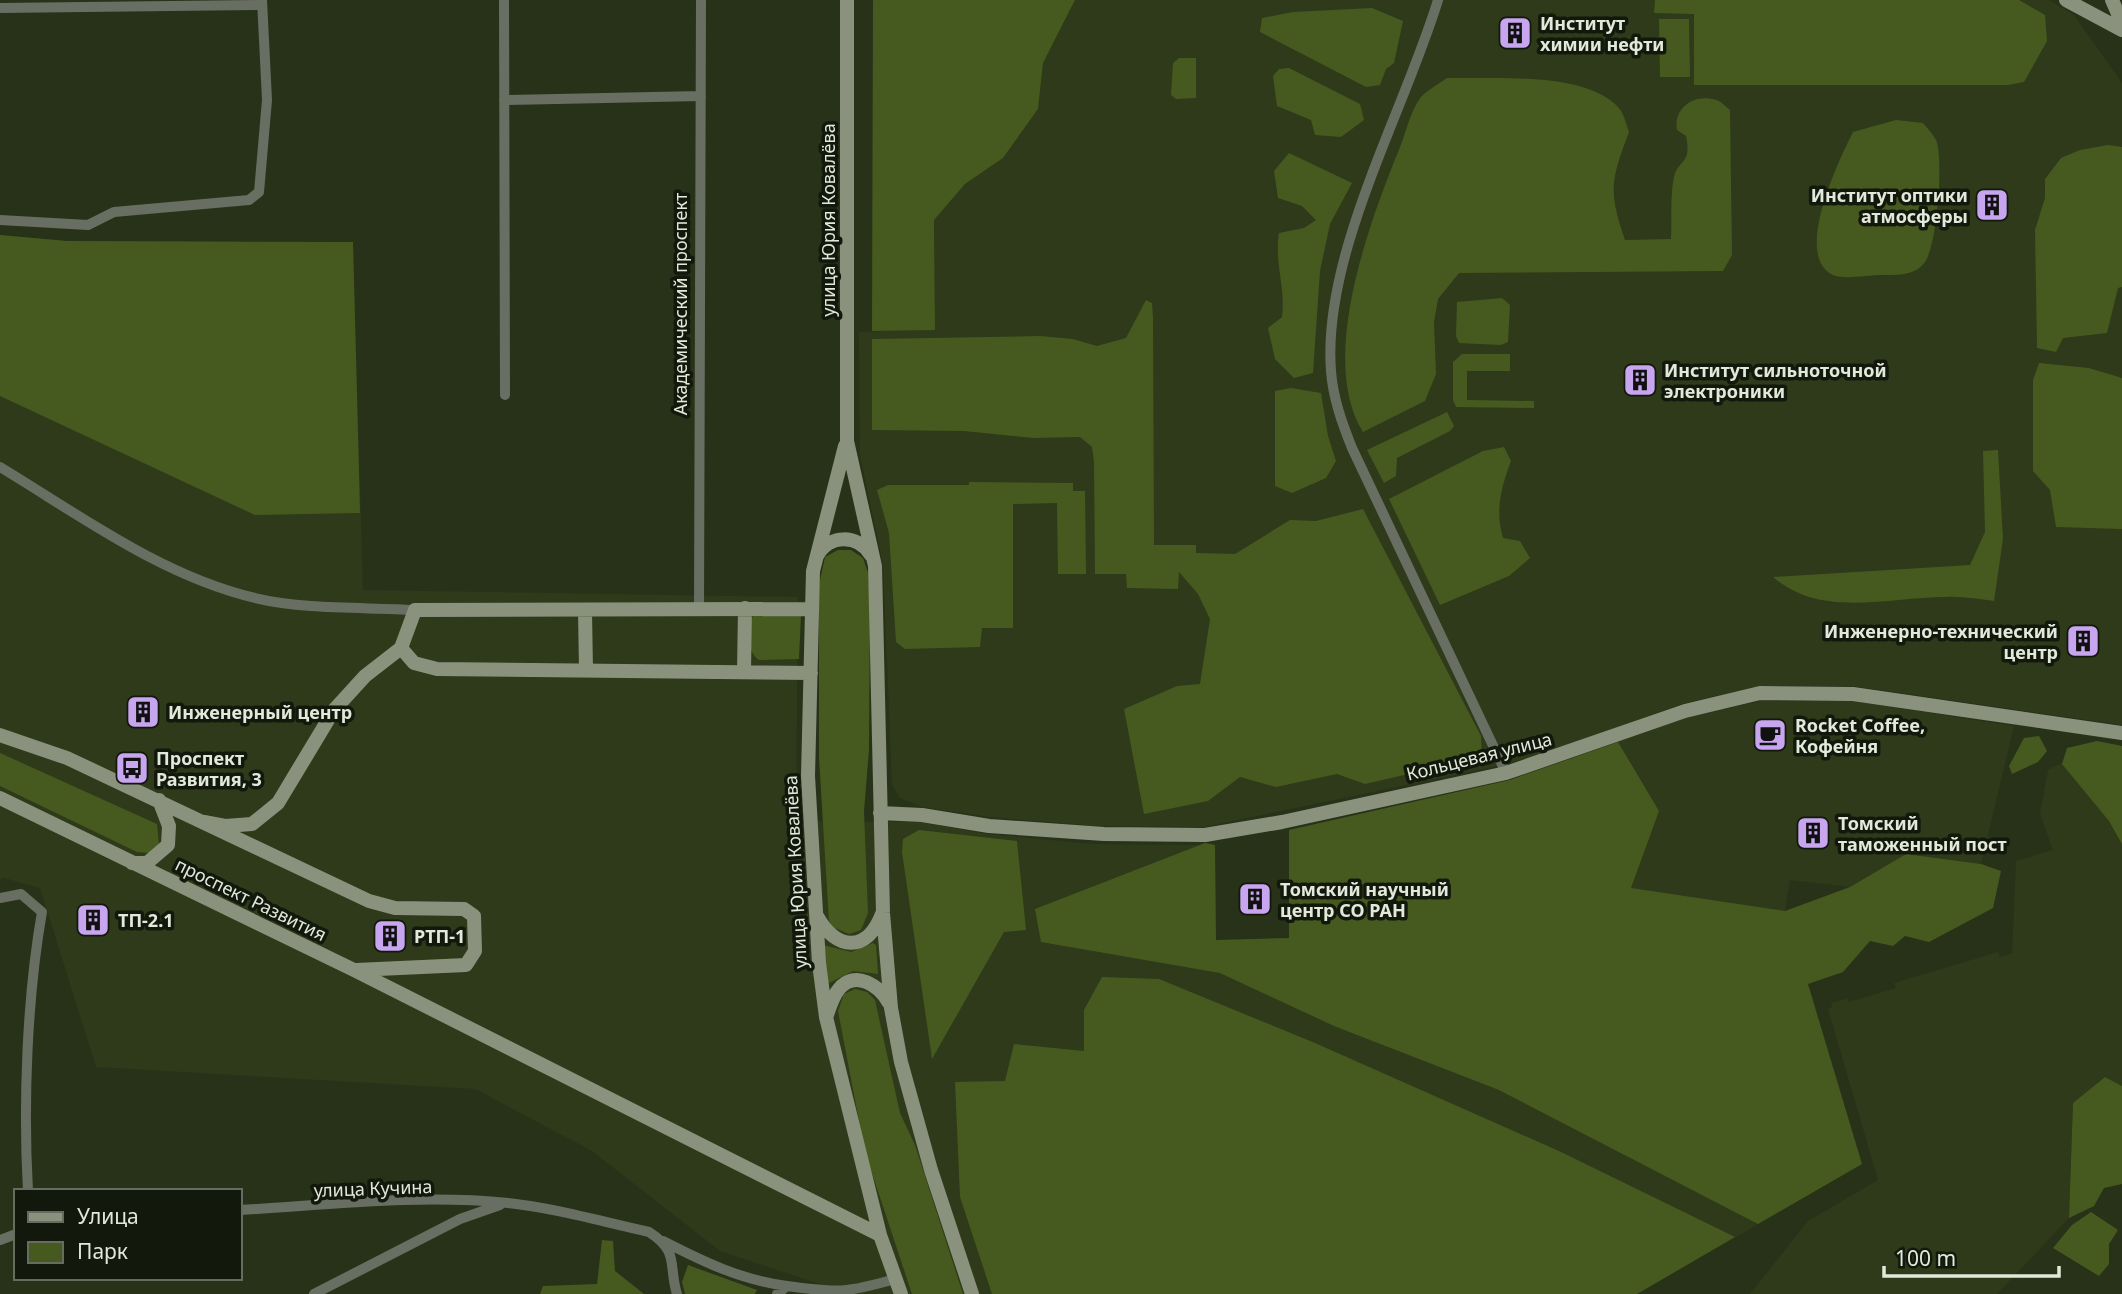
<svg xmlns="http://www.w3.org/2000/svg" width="2122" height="1294" viewBox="0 0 2122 1294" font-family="'Noto Sans',sans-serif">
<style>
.built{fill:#2e3a1a}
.green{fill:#465a1f}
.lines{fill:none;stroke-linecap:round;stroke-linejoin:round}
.street{stroke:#696e62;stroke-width:10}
.secondary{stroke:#8a927e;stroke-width:14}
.labels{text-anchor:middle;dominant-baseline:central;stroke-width:7;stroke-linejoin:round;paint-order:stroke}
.poi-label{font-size:18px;font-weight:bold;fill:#e2e9da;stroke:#13180d;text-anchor:start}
.street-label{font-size:18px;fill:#e2e9da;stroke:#13180d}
</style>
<rect width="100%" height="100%" fill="#283219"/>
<path class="built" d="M 1075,0 L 2049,0 L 2074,15 L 2122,83 L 2122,725 L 1853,686 L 1760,686 L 1681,704 L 1559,749 L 1503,765 L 1204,827 L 1094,826 L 990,817 L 922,807 L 900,798 L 892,785 L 883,564 L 860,456 L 859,332 L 935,329 L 934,220 L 965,184 L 1003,158 L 1038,109 L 1043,63 Z
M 0,235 L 67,241 L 353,242 L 363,590 L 798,597 L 796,821 L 920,822 L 988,834 L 1093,844 L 1215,845 L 1216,940 L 1289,938 L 1289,830 L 1510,780 L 1685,718 L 1761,701 L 1853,701 L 2014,726 L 1981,864 L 1906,854 L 1850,887 L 1790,880 L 1785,911 L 1862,1164 L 1637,1294 L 850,1294 L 720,1251 L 592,1151 L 475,1089 L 96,1067 L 40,888 L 4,878 L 0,880 Z
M 2063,762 L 2122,834 L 2122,1086 L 2105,1077 L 2073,1103 L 2069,1218 L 1997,1294 L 1750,1294 L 1808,1221 L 1878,1180 L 1828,1009 L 1832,1007 L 1831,1003 L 1847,998 L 1849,1002 L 1896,988 L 1894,983 L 1998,952 L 2000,957 L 2012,953 L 2016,861 L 2053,850 L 2040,814 L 2048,770 Z"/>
<path class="green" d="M 873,0 L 1075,0 L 1043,63 L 1038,109 L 1003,158 L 965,184 L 934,220 L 935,330 L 872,331 Z
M 1655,0 L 2019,0 L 2045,15 L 2047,41 L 2024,82 L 2008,85 L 1694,85 L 1694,14 L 1654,13 Z
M 1372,8 L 1403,21 L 1394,63 L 1386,69 L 1380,85 L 1366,87 L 1260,32 L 1262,18 L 1293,12 Z
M 1659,19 L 1689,19 L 1690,77 L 1660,77 Z
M 1179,58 L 1196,58 L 1196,98 L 1176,99 L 1171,95 L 1173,63 Z
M 1289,68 L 1360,104 L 1364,120 L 1341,137 L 1315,135 L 1311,120 L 1277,106 L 1273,76 L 1279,69 Z
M 1447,78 C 1493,79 1585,71 1618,107 C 1624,113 1626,124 1629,132 C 1611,180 1608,191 1625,240 L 1671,239 C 1672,219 1670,196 1674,177 C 1679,158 1692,165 1686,136 L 1677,130 C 1673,108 1694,93 1716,100 C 1721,101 1726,107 1730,110 L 1732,255 L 1723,271 L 1459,273 L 1438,299 L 1434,322 L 1436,374 L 1425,401 L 1363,432 C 1318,360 1369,224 1398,152 C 1405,136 1410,111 1421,97 C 1427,90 1439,84 1447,78 Z
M 1896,120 L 1923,123 C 1927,128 1933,134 1936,140 C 1944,159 1937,245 1925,262 C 1915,276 1897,275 1881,275 C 1868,275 1845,280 1833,275 C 1792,256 1840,158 1853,132 Z
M 2108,145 L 2122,147 L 2122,287 L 2118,288 L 2107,333 L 2063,338 L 2056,352 L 2037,348 L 2035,230 L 2045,198 L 2045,179 L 2061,158 L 2080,150 Z
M 1289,153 L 1352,183 L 1330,224 L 1320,271 L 1313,373 L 1294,378 L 1275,359 L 1268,328 L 1282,317 C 1286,287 1274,263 1279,233 L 1304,228 L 1316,220 L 1302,206 L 1278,198 L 1274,171 Z
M 0,235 L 67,241 L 353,242 L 360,513 L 255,515 L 0,396 Z
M 1502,298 L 1510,305 L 1508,342 L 1501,345 L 1459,343 L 1456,336 L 1457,302 Z
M 1146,300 L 1152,303 L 1153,318 L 1154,545 L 1196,545 L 1196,553 L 1235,554 L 1290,520 L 1316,521 L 1363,509 L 1481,736 L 1482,757 L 1365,784 L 1337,774 L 1276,787 L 1240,777 L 1208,801 L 1144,814 L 1124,709 L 1177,686 L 1200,684 L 1210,619 L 1198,594 L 1179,572 L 1178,589 L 1127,588 L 1126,574 L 1095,574 L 1094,462 L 1092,447 L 1080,437 L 1034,438 L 964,431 L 872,430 L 872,339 L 1040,336 L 1073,339 L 1097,346 L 1126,338 Z
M 1462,354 L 1510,354 L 1510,371 L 1467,371 L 1467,400 L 1534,401 L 1534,408 L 1456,407 L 1453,400 L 1453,362 Z
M 2039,363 L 2089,368 L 2122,378 L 2122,529 L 2056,527 L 2050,490 L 2033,471 L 2033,380 Z
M 1291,388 L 1321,393 L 1328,436 L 1336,461 L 1326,478 L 1292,493 L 1275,486 L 1275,391 Z
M 1447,412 L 1454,426 L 1450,431 L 1397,458 L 1396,476 L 1384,483 L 1367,450 Z
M 1504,447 L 1511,461 C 1501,488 1495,510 1503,538 L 1520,541 L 1530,558 L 1509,576 L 1440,605 L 1389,499 L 1483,451 Z
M 1998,450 L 2003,539 L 1994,601 C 1978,599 1962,596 1945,597 C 1888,597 1821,619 1773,577 L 1970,565 L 1985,532 L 1983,451 Z
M 969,482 L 1073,483 L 1073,491 L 1085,491 L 1086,574 L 1058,574 L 1057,503 L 1013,504 L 1013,628 L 982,628 L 980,647 L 905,649 L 896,642 L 889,533 L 877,490 L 888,485 L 969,485 Z
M 838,550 L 851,550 L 863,558 L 868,573 L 870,600 L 869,750 L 864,811 L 868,913 L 861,930 L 849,934 L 832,927 L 829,921 L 819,758 L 819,585 L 825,557 Z
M 758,612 L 801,615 L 799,659 L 759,660 C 745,650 750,633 751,618 Z
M 2039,736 L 2047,751 L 2038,762 L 2012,774 L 2009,766 L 2024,738 Z
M 2097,741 L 2122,746 L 2122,844 L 2109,821 L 2062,764 L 2067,748 Z
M 1618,742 L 1659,811 L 1631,888 L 1785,911 L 1850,887 L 1906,854 L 1981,864 L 2001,871 L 1993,908 L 1929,942 L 1905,936 L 1893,946 L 1870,941 L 1843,972 L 1808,984 L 1862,1164 L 1758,1224 L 1499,1090 L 1334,1026 L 1220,973 L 1041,942 L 1035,909 L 1205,843 L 1215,845 L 1216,940 L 1289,938 L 1289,830 L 1510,780 Z
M 0,753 L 157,824 L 159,845 L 149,853 L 137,852 L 0,786 Z
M 919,830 L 1017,841 L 1026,930 L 1004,932 L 932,1059 L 902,852 L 903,839 Z
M 873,943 L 876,945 L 878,974 L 853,971 L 827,984 L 823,945 L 851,952 Z
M 1102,977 L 1159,979 L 1315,1043 L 1559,1151 L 1735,1237 L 1637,1294 L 992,1294 L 960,1197 L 955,1082 L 1005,1081 L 1014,1044 L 1084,1051 L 1084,1010 Z
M 855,989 L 867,992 L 875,1000 L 900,1113 L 915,1145 L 963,1294 L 912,1294 L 865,1152 L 838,1011 L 844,994 Z
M 2105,1077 L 2122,1086 L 2122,1184 L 2104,1188 L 2094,1206 L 2069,1218 L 2073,1103 Z
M 2091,1212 L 2118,1230 L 2109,1244 L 2109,1264 L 2099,1276 L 2053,1248 L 2072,1225 Z
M 602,1240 L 613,1241 L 615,1271 L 644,1294 L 540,1294 L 543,1286 L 597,1284 Z
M 688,1265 L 757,1290 L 755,1294 L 685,1294 L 682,1282 Z"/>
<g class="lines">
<path class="street" d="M 504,0 L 505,395
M 1438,0 C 1404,112 1322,255 1331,371 C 1333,398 1342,423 1352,448 L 1506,773
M 0,8 L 261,5
M 504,100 L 701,96
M 0,220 L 88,225 L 114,212 L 249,200 L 259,192 L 267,100 L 262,0
M 0,467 C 81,516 162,576 255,598 C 306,610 362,607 415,610
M 699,609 L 701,0
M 0,898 L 21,894 L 42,912 C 27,997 23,1104 28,1191
M 240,1210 C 328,1205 419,1194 508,1203 C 555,1208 603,1222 649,1232 C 680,1252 668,1265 677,1294
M 0,1240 L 16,1234
M 663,1241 C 704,1262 741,1280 787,1286
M 314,1294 L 460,1219 L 500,1205
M 777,1294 L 787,1286 C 837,1293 847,1293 895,1279"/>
<path class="secondary" d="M 847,0 L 847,441 L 875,566 L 883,913 L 891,1008 L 901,1062 L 931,1170 L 972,1294
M 2066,0 L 2122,30
M 2112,0 L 2122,23
M 845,446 L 813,571 L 808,776 L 819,963 L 826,1017 L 880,1235 L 901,1294
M 817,556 C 829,534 858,534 871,555
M 585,611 L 586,670
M 401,648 L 414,663 L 437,669 L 811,673
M 744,672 L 745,608
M 0,735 L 67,758 L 369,901 L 395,908 L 464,909 L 474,916 L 475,951 L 466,965 L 356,970
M 0,798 L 354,970 L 880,1235
M 880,813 L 922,815 L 989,826 L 1104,834 L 1205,835 L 1282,822 L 1506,773 L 1685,711 L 1760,693 L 1853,694 L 2122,733
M 204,822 L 225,826 L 252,824 L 278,803 L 334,710 L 365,676 L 401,648 L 415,610 L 812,609
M 132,863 L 147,863 L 168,845 L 169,826 L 159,800
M 817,916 C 836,951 867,953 882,914
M 827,1015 C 830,1006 833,996 839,989 C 855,969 880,986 889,1003"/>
</g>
<defs>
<symbol id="building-square" viewBox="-11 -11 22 22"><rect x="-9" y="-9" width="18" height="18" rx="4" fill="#c8a6ef" stroke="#13180d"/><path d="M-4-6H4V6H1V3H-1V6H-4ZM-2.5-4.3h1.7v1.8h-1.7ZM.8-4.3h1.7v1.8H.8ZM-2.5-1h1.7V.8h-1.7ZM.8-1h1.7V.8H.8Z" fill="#111"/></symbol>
<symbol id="cafe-square" viewBox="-11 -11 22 22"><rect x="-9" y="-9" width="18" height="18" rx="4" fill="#c8a6ef" stroke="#13180d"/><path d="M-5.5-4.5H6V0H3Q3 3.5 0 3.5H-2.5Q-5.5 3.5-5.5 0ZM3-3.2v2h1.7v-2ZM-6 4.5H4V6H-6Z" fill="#111"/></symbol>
<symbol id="bus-square" viewBox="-11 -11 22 22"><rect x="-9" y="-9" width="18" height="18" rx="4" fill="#c8a6ef" stroke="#13180d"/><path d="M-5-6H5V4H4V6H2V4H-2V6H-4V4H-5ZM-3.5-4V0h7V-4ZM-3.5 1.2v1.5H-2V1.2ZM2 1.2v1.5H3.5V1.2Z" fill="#111"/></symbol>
</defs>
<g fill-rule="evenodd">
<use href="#building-square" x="1496" y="14" width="38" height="38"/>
<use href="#building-square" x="1973" y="186" width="38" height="38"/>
<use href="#building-square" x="1621" y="361" width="38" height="38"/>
<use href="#building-square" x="2064" y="622" width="38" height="38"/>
<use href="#building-square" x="124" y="693" width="38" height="38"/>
<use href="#cafe-square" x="1751" y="716" width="38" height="38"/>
<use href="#bus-square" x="113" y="749" width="38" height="38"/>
<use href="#building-square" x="1794" y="814" width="38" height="38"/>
<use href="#building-square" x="1236" y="880" width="38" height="38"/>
<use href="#building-square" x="74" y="901" width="38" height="38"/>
<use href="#building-square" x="371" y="917" width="38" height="38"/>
</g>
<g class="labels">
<g class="poi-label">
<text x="1540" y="23">Институт<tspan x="1540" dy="21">химии нефти</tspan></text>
<text x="1968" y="195" text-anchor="end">Институт оптики<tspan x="1968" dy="21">атмосферы</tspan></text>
<text x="1664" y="370">Институт сильноточной<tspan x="1664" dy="21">электроники</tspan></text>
<text x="2058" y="631" text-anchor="end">Инженерно-технический<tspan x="2058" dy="21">центр</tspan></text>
<text x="168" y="712">Инженерный центр</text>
<text x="1795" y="725">Rocket Coffee,<tspan x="1795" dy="21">Кофейня</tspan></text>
<text x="156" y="758">Проспект<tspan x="156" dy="21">Развития, 3</tspan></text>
<text x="1838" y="823">Томский<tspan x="1838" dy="21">таможенный пост</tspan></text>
<text x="1280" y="889">Томский научный<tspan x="1280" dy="21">центр СО РАН</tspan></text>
<text x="118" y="920">ТП-2.1</text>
<text x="414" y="936">РТП-1</text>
</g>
<g class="street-label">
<text transform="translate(828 220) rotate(-90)">улица Юрия Ковалёва</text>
<text transform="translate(680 304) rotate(-90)">Академический проспект</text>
<text transform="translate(1479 756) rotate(-14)">Кольцевая улица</text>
<text transform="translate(795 872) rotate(-93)">улица Юрия Ковалёва</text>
<text transform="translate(251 899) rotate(26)">проспект Развития</text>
<text transform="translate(373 1188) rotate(-2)">улица Кучина</text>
</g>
</g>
<rect x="14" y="1189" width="228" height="91" fill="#13180d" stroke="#666c5f" stroke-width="2"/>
<rect x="28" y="1212" width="35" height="10" fill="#8a927e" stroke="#666c5f" stroke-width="2"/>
<text x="77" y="1224" font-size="21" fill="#e2e9da">Улица</text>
<rect x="28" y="1242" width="35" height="21" fill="#465a1f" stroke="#666c5f" stroke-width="2"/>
<text x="77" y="1259" font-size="21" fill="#e2e9da">Парк</text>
<path d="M1884 1266v10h175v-10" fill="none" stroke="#e2e9da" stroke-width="3.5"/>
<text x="1895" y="1266" font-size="21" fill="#e2e9da" stroke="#13180d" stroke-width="5" paint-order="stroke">100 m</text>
</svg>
